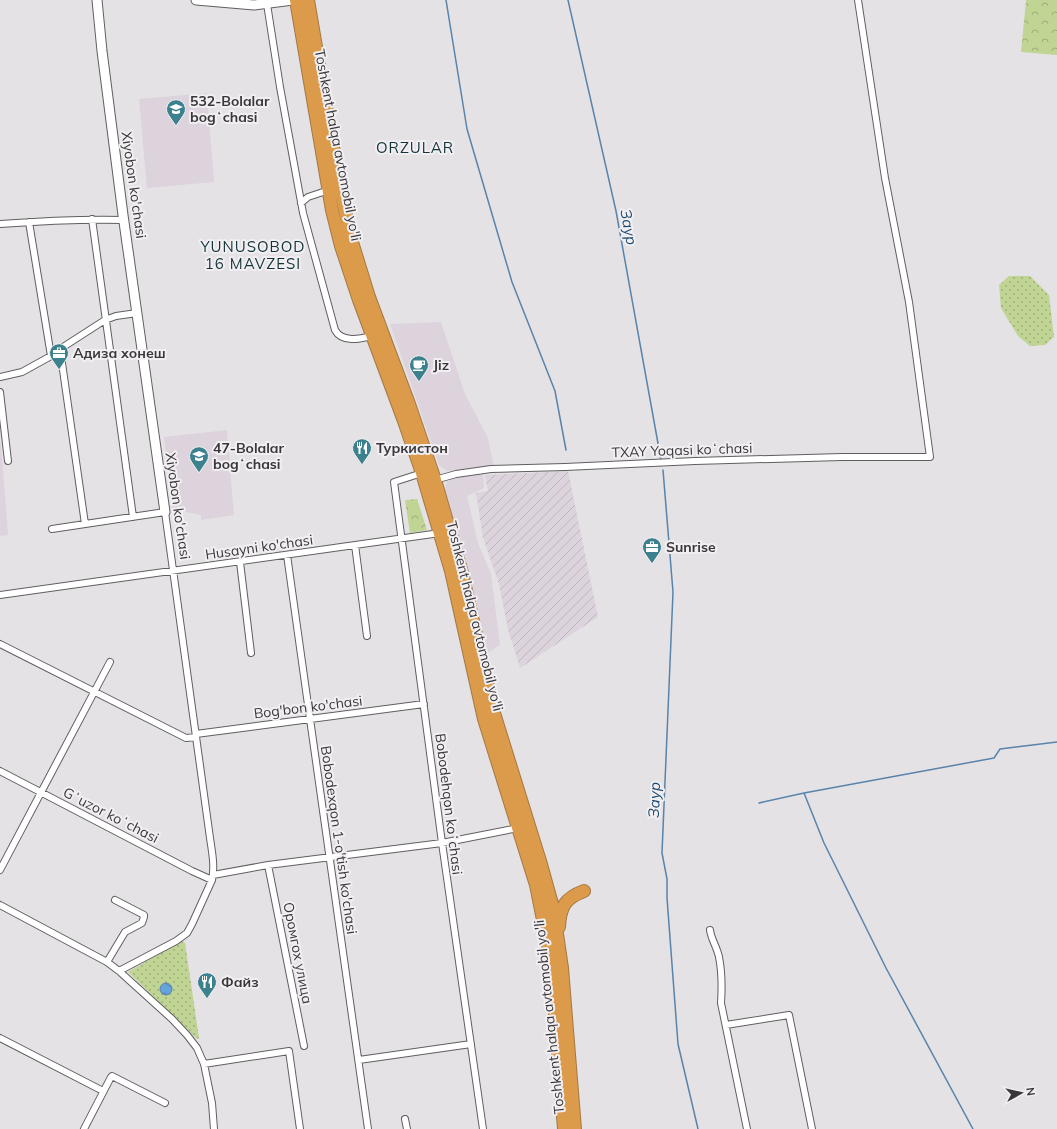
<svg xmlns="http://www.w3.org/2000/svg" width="1057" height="1129" viewBox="0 0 1057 1129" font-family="Mulish,sans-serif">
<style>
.built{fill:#dcd3dd}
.industrial{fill:url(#industrial-furrows)}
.grass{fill:url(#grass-dots)}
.forest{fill:url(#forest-crowns)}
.water{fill:url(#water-waves);stroke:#5883aa}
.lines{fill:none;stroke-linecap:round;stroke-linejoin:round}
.stream{stroke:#5883aa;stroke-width:1.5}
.street-casing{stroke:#615e62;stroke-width:8}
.secondary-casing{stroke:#615e62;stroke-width:11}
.highway-casing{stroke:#a37845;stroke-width:14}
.street{stroke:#fff;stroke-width:6}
.secondary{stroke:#fff;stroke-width:9}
.highway{stroke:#dc9b4b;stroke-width:12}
.labels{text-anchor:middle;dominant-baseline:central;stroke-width:4;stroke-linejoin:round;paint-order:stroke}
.poi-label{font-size:14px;font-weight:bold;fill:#393739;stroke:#f2eff3;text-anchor:start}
.street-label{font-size:14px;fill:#393739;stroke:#f2eff3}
.neighbourhood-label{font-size:15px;letter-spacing:1px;fill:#13343a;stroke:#f2eff3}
.water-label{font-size:15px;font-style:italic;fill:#1d4b71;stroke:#f2eff3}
</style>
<defs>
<pattern id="industrial-furrows" width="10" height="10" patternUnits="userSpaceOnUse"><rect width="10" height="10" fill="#dcd3dd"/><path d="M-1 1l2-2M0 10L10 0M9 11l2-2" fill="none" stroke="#beb6be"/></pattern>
<pattern id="grass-dots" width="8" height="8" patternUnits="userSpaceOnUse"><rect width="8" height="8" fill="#c0d493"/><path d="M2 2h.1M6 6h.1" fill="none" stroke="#9dad79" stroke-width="1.8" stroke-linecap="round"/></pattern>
<pattern id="forest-crowns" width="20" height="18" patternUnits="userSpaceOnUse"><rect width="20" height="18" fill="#c0d493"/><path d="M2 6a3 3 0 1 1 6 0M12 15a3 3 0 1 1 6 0" fill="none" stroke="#9dad79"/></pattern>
<pattern id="water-waves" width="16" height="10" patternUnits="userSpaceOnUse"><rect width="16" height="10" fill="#65a4db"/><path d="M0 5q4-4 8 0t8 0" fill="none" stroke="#5486b3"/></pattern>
</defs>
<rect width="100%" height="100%" fill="#e5e2e6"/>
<path class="built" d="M 207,93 L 214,182 L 147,188 L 139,99 Z
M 441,322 L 465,394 L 488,438 L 494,467 L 447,471 L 439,465 L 390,324 Z
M 227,430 L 234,515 L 201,520 L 201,515 L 172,509 L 164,437 Z
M 0,443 L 1,443 L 8,535 L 0,536 Z
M 483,474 L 484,488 L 467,496 L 478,543 L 491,574 L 500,645 L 484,655 L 458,537 L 444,490 L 447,482 L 454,478 Z"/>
<path class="industrial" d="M 568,471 L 598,617 L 520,668 L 508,630 L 499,584 L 483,538 L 476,493 L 488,491 L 485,475 Z"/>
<path class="grass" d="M 1009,276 L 1030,276 L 1049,295 L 1054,337 L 1045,345 L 1030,346 L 1018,336 L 1001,308 L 999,285 Z
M 182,941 L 185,943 L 199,1038 L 197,1039 L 128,972 Z"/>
<path class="forest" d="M 1026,0 L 1057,0 L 1057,55 L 1021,52 Z
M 417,499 L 427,530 L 410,533 L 405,500 Z"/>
<path class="water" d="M160 989a6 6 0 1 1 12 0a6 6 0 1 1-12 0Z"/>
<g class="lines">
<path class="stream" d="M 446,0 L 467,129 L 512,282 L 555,391 L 566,450
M 568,0 L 616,211 L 661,460
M 663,470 L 673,592 L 662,853 L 667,879 L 667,898 L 678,1044 L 698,1129
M 804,793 L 824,843 L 886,968 L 973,1129
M 759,803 L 804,793 L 994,758 L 1000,749 L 1057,742"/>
<defs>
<path id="street" d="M 265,1 L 267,4 L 280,87 L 303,213 L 335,330 C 342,343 360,339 372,336
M 301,203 L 308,197 L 329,190
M 92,219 L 133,517
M 29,222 L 51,356
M 0,224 C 41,221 82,219 124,220
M 60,349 L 85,524
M 0,377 L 22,372 L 51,356 L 60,349 L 105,320 L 116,316 L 137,313
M 0,392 L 8,461
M 422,473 L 394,482 L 442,843 L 483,1129
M 435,480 L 456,474 L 491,469 L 565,467 L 695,461 L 842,457 L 930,457 L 909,302 L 885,178 L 858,0
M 52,529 L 165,512 L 210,838 C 212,852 215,866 212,880 L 192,924 L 187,933 L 176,941 L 119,971
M 355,545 L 367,636
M 287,555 L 310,719 L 368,1129
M 240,562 L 251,653
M 0,595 L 440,533
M 0,644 L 186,738 L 196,737
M 196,734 L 424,704
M 0,771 L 192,871 L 212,880
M 268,865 L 304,1046
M 0,870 L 110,662
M 213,875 L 268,865 L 442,843 L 518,828
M 0,905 L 107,962 L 119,971 L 172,1019 L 187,1035 L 197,1048 L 204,1064 L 212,1103 L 214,1129
M 710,930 C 711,939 717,947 719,957 C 722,972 722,988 721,1003 L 747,1129
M 107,962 L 125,932 L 142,923 L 144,917 L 144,915 L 115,900
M 726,1025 L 789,1015 L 812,1129
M 0,1038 L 103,1091
M 359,1060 L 471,1044
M 204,1064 L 289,1051 L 300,1129
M 405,1119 L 407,1129
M 84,1129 L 111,1077 L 112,1076 L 165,1103"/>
<path id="secondary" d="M 97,0 L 102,51 L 123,215 L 165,512
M 196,0 L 254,5 L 293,0"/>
<path id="highway" d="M 296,0 L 332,210 L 341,246 L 359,300 L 404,421 L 422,473 L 451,571 L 484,719 L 536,885 L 548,945 L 552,975 L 564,1129
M 308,0 L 340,188 L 352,242 L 369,297 L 409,404 L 435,480 L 462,573 L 494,713 L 540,861 L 552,904 L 556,927 L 562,968 L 575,1129
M 559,927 C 560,907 565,898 584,891"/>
</defs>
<use href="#street" class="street-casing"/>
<use href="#secondary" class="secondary-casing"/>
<use href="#highway" class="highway-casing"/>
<use href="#street" class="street"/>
<use href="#secondary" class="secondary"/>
<use href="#highway" class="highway"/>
</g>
<defs>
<symbol id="school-pin" viewBox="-11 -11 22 30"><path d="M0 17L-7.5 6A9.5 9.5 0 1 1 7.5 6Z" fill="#3c818e" stroke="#f2eff3"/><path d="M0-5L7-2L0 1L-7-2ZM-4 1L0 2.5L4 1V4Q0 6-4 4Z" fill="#fff"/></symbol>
<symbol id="office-pin" viewBox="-11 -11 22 30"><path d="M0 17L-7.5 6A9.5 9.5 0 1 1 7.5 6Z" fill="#3c818e" stroke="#f2eff3"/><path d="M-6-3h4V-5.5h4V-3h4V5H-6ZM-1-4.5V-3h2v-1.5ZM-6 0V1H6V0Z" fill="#fff"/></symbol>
<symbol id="cafe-pin" viewBox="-11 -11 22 30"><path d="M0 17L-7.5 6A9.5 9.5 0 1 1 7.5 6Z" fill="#3c818e" stroke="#f2eff3"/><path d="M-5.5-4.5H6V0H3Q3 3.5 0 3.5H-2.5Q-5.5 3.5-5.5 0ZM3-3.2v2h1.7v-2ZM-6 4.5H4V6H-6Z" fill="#fff"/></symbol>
<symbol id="restaurant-pin" viewBox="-11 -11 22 30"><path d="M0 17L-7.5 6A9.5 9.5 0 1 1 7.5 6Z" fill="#3c818e" stroke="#f2eff3"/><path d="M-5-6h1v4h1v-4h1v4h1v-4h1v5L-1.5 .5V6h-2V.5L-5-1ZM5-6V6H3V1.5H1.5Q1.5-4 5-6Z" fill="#fff"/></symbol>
</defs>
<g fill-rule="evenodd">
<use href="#school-pin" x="165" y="98" width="22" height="30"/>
<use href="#office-pin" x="48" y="342" width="22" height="30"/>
<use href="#cafe-pin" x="408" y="354" width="22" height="30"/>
<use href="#restaurant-pin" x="351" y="437" width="22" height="30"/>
<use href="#school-pin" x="188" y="445" width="22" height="30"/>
<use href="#office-pin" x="641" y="536" width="22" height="30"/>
<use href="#restaurant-pin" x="196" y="971" width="22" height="30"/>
</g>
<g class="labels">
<g class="poi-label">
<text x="190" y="101">532-Bolalar<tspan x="190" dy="16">bogʻchasi</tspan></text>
<text x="73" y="353">Адиза хонеш</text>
<text x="433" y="365">Jiz</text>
<text x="213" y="448">47-Bolalar<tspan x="213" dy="16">bogʻchasi</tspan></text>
<text x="376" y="448">Туркистон</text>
<text x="666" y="547">Sunrise</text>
<text x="221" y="982">Файз</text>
</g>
<g class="street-label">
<text transform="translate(338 145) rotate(79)">Toshkent halqa avtomobil yo'li</text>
<text transform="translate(134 185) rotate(82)">Xiyobon ko'chasi</text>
<text transform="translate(682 450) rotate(-2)">TXAY Yoqasi koʻchasi</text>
<text transform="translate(178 506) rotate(82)">Xiyobon ko'chasi</text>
<text transform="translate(259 547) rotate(-8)">Husayni ko'chasi</text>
<text transform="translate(475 616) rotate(76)">Toshkent halqa avtomobil yo'li</text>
<text transform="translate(308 707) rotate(-7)">Bog'bon ko'chasi</text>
<text transform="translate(449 804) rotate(83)">Bobodehqon koʻchasi</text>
<text transform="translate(111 815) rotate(27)">Gʻuzor koʻchasi</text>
<text transform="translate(339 840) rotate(82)">Bobodexqon 1-o'tish ko'chasi</text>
<text transform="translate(298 953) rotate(79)">Оромгох улица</text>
<text transform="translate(549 1017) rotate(-96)">Toshkent halqa avtomobil yo'li</text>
</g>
<g class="neighbourhood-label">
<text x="415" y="147">ORZULAR</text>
<text x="253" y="246">YUNUSOBOD<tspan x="253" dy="17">16 MAVZESI</tspan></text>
</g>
<g class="water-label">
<text transform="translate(629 227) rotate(79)">Заур</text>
<text transform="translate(654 800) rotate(-88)">Заур</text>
</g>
</g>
<g transform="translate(1021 1093) rotate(82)" stroke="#f2eff3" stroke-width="3" paint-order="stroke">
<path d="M0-3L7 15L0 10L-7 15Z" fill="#393739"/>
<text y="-6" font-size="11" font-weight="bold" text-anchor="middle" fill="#393739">N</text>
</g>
</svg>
